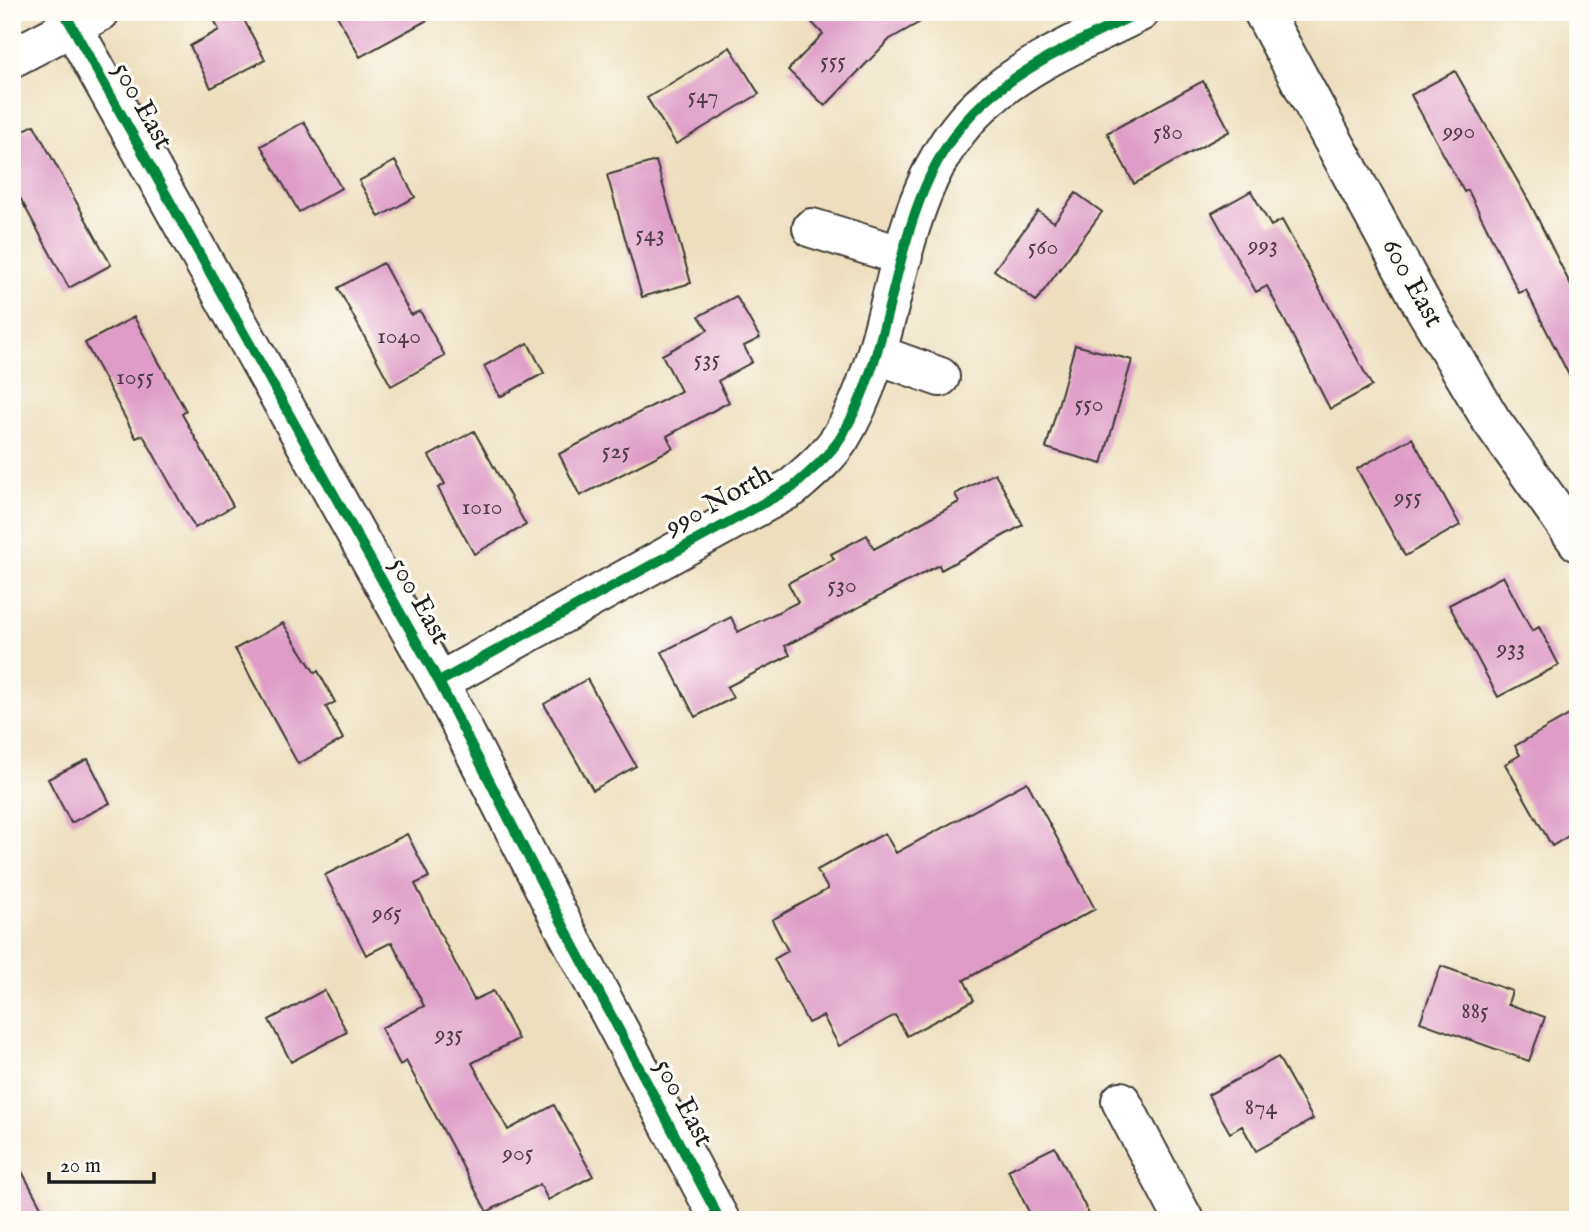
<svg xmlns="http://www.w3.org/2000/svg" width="1590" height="1232" viewBox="0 0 1590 1232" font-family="'IM FELL English',serif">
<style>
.building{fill:#df9cc6}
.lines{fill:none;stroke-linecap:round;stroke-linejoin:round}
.minor-casing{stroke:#3b3934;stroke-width:42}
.tertiary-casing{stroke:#3b3934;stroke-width:42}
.minor{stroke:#fff;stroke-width:38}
.tertiary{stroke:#fff;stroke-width:38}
.cycleway-casing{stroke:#fdfcf7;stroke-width:15}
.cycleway{stroke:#00873e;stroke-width:10}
.labels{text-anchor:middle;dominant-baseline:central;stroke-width:6;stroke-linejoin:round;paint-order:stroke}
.number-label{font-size:24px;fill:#4d3c46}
.street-label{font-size:28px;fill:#1c1c1c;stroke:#fdfcf7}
</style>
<rect width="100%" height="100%" fill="#fdfcf7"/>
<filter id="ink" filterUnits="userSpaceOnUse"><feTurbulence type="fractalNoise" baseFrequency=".0143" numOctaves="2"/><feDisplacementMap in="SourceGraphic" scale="14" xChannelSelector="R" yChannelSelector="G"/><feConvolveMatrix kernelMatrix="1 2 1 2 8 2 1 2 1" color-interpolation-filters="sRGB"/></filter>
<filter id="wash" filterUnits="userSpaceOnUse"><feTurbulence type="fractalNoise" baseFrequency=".00686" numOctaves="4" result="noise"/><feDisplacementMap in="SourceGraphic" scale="28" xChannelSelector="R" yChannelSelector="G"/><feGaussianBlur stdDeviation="1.57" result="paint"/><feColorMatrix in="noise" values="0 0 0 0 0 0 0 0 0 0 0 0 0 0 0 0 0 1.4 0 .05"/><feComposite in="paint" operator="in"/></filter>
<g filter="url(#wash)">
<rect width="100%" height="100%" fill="#eddfbd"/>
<g id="blocks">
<path class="building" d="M 233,12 L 240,12 L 265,60 L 211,88 L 190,46 L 219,30 L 215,22 Z
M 335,12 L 442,12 L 360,57 Z
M 802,12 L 938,12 L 890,39 L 825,106 L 788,70 L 823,34 Z
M 730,47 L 759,94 L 676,144 L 647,98 Z
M 1455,71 L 1530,203 L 1578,300 L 1578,393 L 1526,290 L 1519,293 L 1468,190 L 1464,192 L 1411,95 Z
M 1203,81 L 1230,131 L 1134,184 L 1107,133 Z
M 304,122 L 341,188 L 299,212 L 261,146 Z
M 34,125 L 111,265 L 69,288 L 12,183 L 12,136 Z
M 395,161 L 415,197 L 379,217 L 359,181 Z
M 656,161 L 691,283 L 642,297 L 607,175 Z
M 1251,191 L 1271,226 L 1282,220 L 1372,386 L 1330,409 L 1267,286 L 1256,292 L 1212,213 Z
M 1076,193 L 1102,212 L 1036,301 L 994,270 L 1038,211 L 1054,222 Z
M 383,263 L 411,315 L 420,311 L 445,356 L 391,386 L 338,288 Z
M 736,296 L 760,338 L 744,346 L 752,362 L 718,381 L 729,402 L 667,436 L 673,448 L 580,496 L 559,454 L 681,391 L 662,355 L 708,330 L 699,316 Z
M 134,317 L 186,411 L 182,414 L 233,506 L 195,528 L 143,435 L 136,438 L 85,343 Z
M 528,343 L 544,373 L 500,397 L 484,366 Z
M 1075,345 L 1132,360 L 1102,464 L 1046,448 Z
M 474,431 L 526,525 L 474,554 L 438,488 L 445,484 L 429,456 Z
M 1412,438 L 1460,525 L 1405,556 L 1357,469 Z
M 995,473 L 1023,525 L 941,570 L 939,565 L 785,646 L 790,655 L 727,687 L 733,698 L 695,717 L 662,652 L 731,617 L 738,632 L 798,602 L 788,583 L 834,559 L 831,554 L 867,535 L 874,549 L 959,502 L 955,494 Z
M 1503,576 L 1532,631 L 1539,627 L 1559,665 L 1498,697 L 1449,605 Z
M 283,623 L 315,673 L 318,671 L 335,702 L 326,707 L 343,739 L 298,764 L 235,649 Z
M 587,679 L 636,766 L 593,790 L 544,704 Z
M 1578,710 L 1578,830 L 1552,846 L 1505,764 L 1520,755 L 1515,746 Z
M 88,759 L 110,803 L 71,823 L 48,779 Z
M 1027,782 L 1095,909 L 964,980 L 974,1000 L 907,1036 L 895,1015 L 839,1046 L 823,1016 L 808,1023 L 774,959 L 788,951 L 772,920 L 828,889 L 817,870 L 885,833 L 896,853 Z
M 407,834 L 429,877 L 415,884 L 474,1000 L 493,991 L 518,1039 L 472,1063 L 508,1130 L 554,1105 L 593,1176 L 548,1200 L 540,1184 L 487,1212 L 406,1061 L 400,1065 L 381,1028 L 424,1006 L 392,942 L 366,955 L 325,875 Z
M 1441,966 L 1512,991 L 1508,1004 L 1545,1017 L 1529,1061 L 1420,1022 Z
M 324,990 L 347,1032 L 291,1062 L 269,1020 Z
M 1278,1057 L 1313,1119 L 1256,1151 L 1242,1126 L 1230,1133 L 1208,1095 Z
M 1055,1147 L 1092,1220 L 1033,1220 L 1008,1170 Z
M 12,1153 L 48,1220 L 12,1220 Z"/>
</g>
</g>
<g filter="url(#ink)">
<use href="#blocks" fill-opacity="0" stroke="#3b3934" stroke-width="2"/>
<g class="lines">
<defs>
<path id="minor" d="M 64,12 L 439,682 L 560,919 L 720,1220
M 1263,12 L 1421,302 L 1491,420 L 1578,542
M 812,228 L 903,256
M 876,354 L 940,377
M 439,682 L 793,487 C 810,472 829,456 841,437 C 904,334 888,189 983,103 C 1028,62 1086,39 1140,12
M 1121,1101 L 1184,1220"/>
<path id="tertiary" d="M 12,58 L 100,12"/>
</defs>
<use href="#minor" class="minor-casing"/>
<use href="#tertiary" class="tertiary-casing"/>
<use href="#minor" class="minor"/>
<use href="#tertiary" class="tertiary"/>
<defs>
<path id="cycleway" d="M 64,12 L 439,682 L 560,919 L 720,1220
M 439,682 L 793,487 C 810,472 829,456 841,437 C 904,334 888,189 983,103 C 1028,62 1086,39 1140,12"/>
</defs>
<use href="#cycleway" class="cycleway-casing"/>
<use href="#cycleway" class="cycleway"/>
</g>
</g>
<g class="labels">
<g class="number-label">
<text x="833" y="61">555</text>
<text x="703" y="96">547</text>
<text x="1459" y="131">990</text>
<text x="1168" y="132">580</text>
<text x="650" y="234">543</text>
<text x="1263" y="245">993</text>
<text x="1043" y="247">560</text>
<text x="399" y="336">1040</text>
<text x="707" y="359">535</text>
<text x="135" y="377">1055</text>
<text x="1089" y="404">550</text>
<text x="616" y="451">525</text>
<text x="1408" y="497">955</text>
<text x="482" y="507">1010</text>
<text x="842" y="585">530</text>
<text x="1511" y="648">933</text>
<text x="387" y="913">965</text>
<text x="1475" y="1011">885</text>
<text x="449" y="1034">935</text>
<text x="1261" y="1107">874</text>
<text x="518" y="1153">905</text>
</g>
<g class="street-label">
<text transform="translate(142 106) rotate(61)">500 East</text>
<text transform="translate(1412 283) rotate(61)">600 East</text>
<text transform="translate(719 501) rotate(-29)">990 North</text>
<text transform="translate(419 601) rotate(61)">500 East</text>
<text transform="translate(683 1103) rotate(62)">500 East</text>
</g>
</g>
<rect width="1590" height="1232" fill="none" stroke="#fdfcf7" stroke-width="42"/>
<path d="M49 1172v10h105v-10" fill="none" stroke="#1c1c1c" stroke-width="3.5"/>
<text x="60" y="1172" font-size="21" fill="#1c1c1c" stroke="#fdfcf7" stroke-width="5" paint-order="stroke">20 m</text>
</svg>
